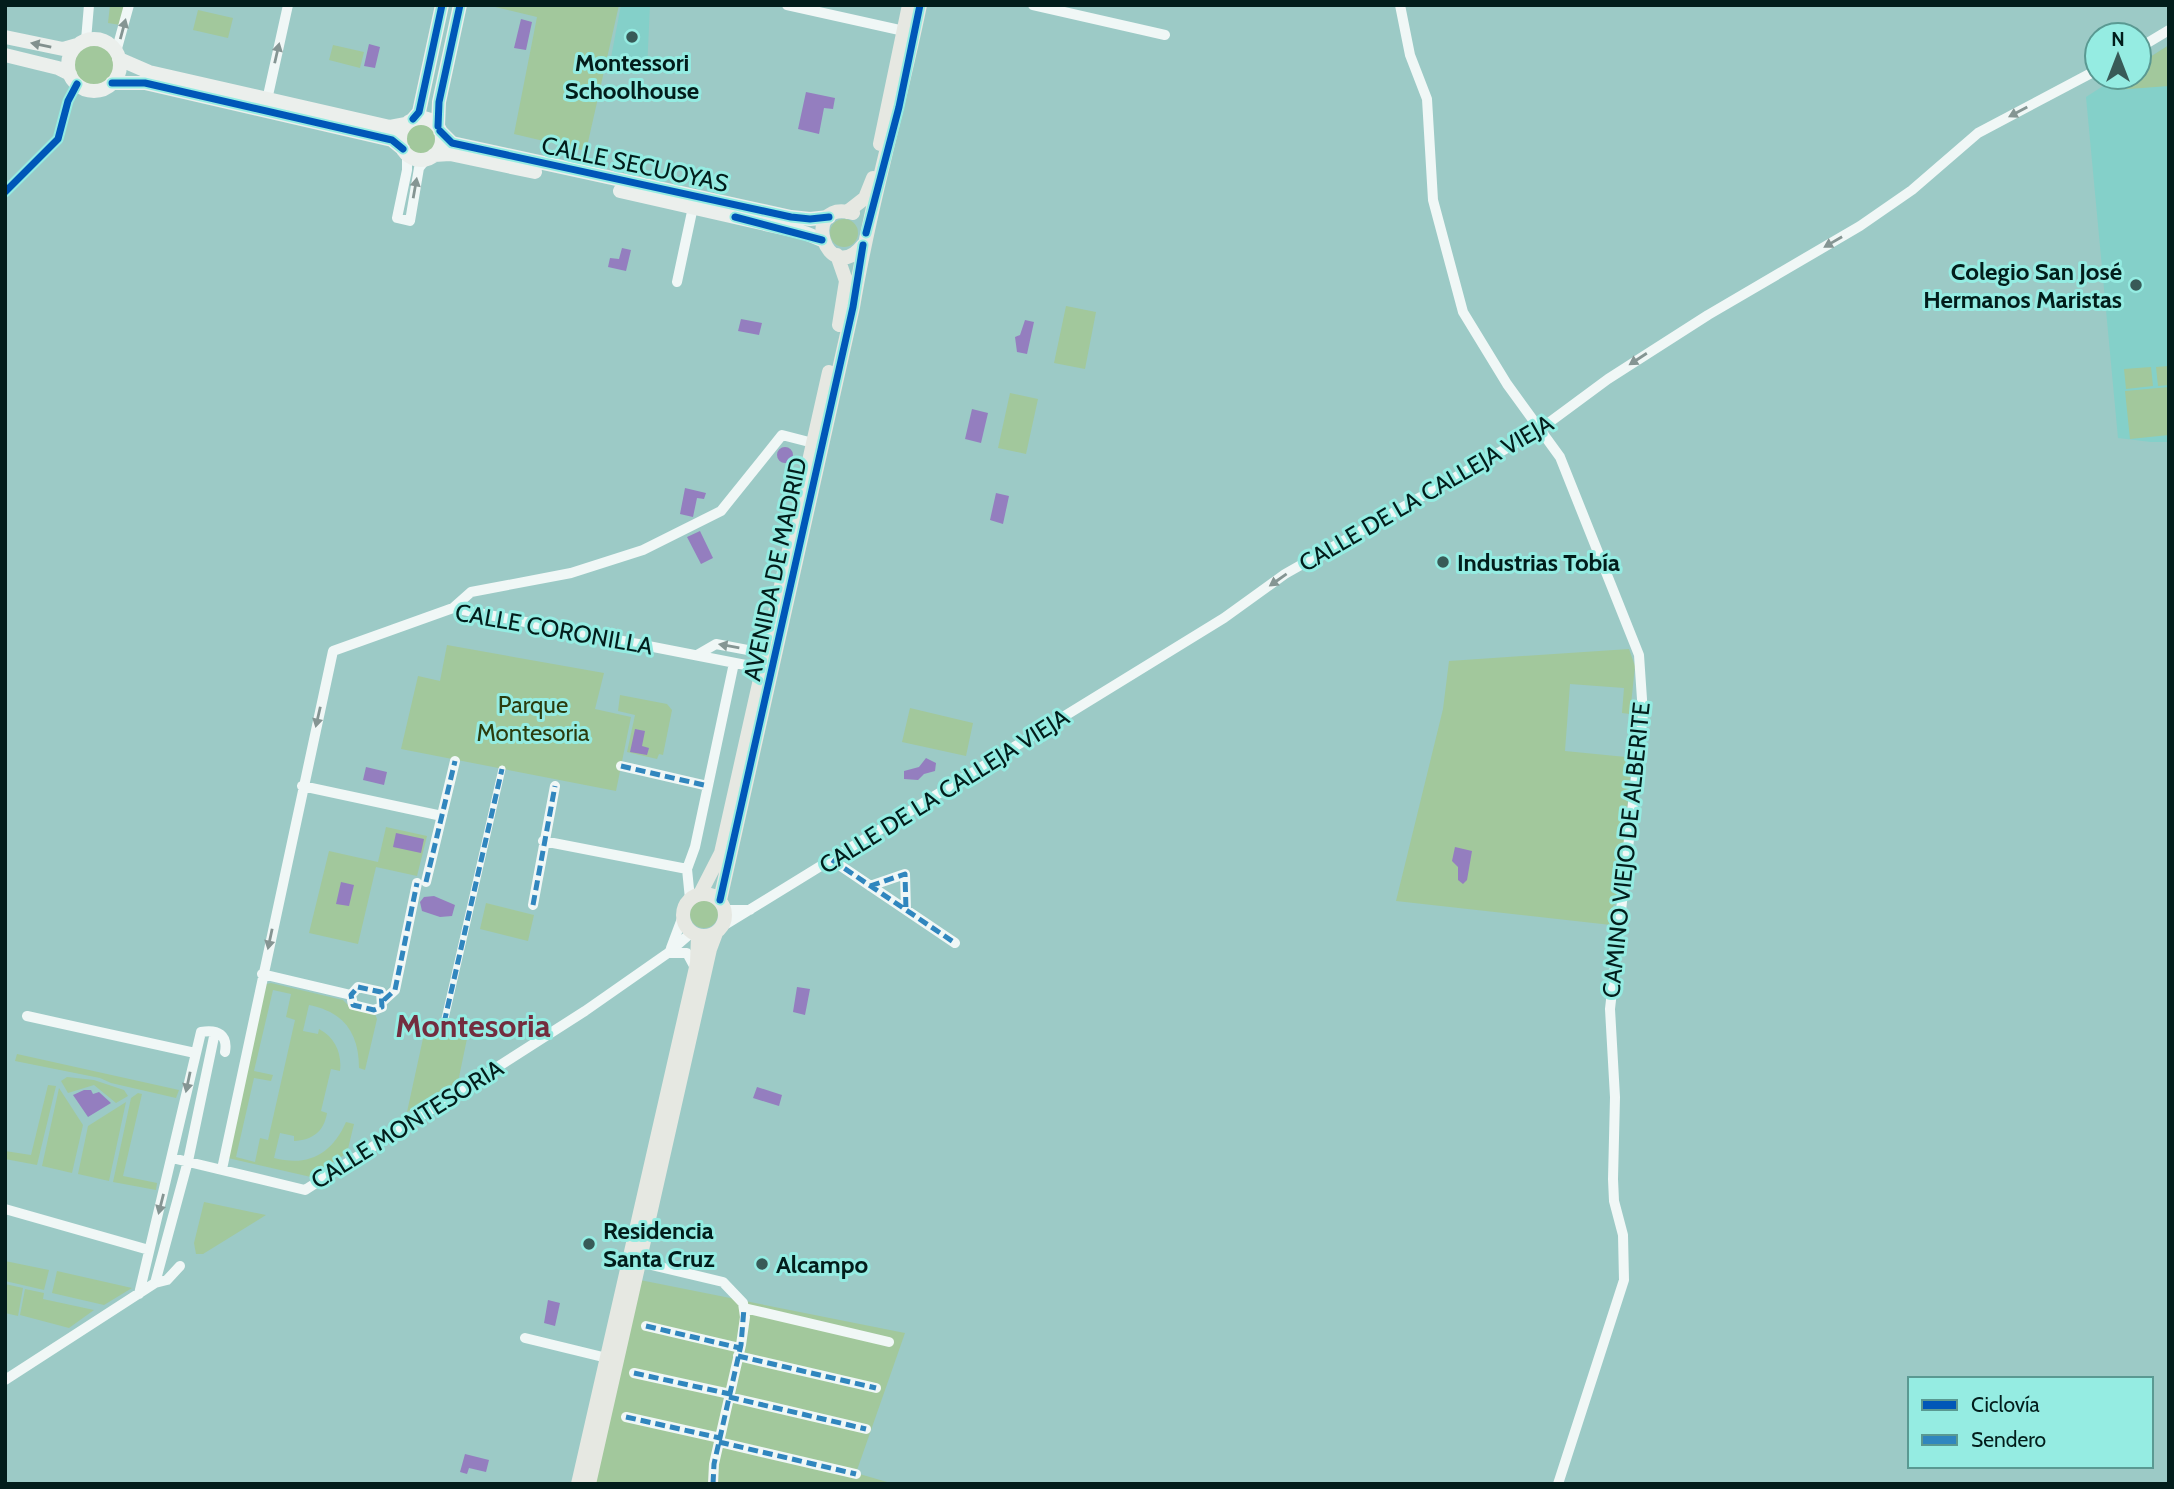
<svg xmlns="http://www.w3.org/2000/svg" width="2174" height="1489" viewBox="0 0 2174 1489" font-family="Cabin,sans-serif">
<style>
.built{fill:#84d0c9}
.green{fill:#a2c89c;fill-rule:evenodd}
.water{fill:#947ebf}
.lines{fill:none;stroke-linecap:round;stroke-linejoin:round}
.pedestrian{stroke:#f0f7f6;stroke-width:7}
.minor{stroke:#f0f7f6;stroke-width:10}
.secondary{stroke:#ebefec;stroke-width:14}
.primary{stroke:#e6e8e2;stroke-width:14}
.quiet{stroke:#3086be;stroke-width:5;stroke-dasharray:10 5;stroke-linecap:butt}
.cycleway-casing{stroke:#95ece2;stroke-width:11}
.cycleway{stroke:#0057b8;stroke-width:7}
.oneway{fill:#859593}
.oneway2{fill:#82908e}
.poi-dot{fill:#385a57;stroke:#95ece2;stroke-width:2.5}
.labels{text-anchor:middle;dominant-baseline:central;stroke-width:6;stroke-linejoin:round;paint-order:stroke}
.poi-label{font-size:24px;font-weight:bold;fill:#021d1b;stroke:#95ece2;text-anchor:start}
.street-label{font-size:24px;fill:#021d1b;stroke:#95ece2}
.park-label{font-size:24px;fill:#2b3c0e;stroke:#95ece2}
.district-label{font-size:32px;font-weight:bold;fill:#732d3f;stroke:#95ece2}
</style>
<rect width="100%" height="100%" fill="#9ccac6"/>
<path class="built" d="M 621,5 L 650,5 L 647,70 L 609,68 Z
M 2169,45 L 2169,442 L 2151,442 L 2118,438 L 2086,97 L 2117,77 L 2139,77 L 2139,64 Z"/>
<path class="green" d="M 110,5 L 124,5 L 120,25 L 108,23 Z
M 487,5 L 619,5 L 586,151 L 514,134 L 537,17 Z
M 198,10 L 233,18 L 228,38 L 193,30 Z
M70 65a23 23 0 1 1 46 0a23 23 0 1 1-46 0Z
M 333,45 L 364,52 L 360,68 L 329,60 Z
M 2169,45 L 2169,86 L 2115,90 L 2110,81 L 2117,77 L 2139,77 L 2139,64 Z
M402 140a18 18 0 1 1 36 0a18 18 0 1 1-36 0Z
M830 233a14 14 0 1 1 28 0a14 14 0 1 1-28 0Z
M 1066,306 L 1096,312 L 1085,369 L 1054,363 Z
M 2169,366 L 2169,385 L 2158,386 L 2156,367 Z
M 2151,367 L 2153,386 L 2126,389 L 2124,369 Z
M 2169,387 L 2169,435 L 2130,439 L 2125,391 Z
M 1010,393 L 1038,399 L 1026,454 L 998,448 Z
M 447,645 L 604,673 L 595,709 L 631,717 L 616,791 L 401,749 L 418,676 L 440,681 Z
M 1629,649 L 1635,666 L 1630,714 L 1622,713 L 1624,688 L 1570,684 L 1565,751 L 1626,757 L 1626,764 L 1631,766 L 1619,900 L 1613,906 L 1611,925 L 1396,901 L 1443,709 L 1449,661 Z
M 620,695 L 667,704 L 672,710 L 663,755 L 659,754 L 657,759 L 627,752 L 635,715 L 618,711 Z
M 910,708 L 973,723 L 966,756 L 902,742 Z
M 386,827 L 427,836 L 417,876 L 376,867 L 358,944 L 309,933 L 329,851 L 378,862 Z
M690 914a14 14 0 1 1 28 0a14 14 0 1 1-28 0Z
M 486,903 L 534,915 L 528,941 L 480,929 Z
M 271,983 L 343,1000 L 350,1007 L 375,1014 L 377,1019 L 365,1070 L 359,1068 C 359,1033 344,1012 309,1005 L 303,1031 L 318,1034 L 319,1029 C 336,1038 342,1054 340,1071 L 331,1069 L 321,1111 L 327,1113 C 324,1132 312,1140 294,1141 L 294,1136 L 280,1133 L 274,1158 C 308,1167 332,1154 346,1122 L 354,1124 L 347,1153 L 311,1177 L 228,1158 L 266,984 ZM 273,990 L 291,994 L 286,1017 L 295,1020 L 268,1140 L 260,1138 L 255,1162 L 236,1157 L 254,1078 L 271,1081 L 273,1075 L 254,1071 Z
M 427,1020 L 469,1029 L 458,1082 L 407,1112 Z
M 17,1054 L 179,1090 L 176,1098 L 111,1083 L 100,1078 L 15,1061 Z
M 67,1077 L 94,1080 L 124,1090 L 128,1096 L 116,1103 L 94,1085 L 68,1093 L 61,1081 Z
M 48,1085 L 56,1086 L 37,1165 L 5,1159 L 5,1151 L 31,1155 Z
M 59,1088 L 83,1125 L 72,1173 L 42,1166 Z
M 138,1093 L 142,1094 L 123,1176 L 157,1183 L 156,1190 L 113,1182 L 131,1098 Z
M 126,1102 L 109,1181 L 78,1174 L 88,1126 Z
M 204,1202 L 266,1215 L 203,1254 L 196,1254 L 194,1243 Z
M 5,1261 L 49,1270 L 44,1290 L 5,1281 Z
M 57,1271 L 132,1288 L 104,1305 L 52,1293 Z
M 635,1279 L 905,1333 L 856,1473 L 894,1484 L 593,1484 Z
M 5,1284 L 23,1288 L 18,1316 L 5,1313 Z
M 25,1289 L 44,1293 L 43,1299 L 94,1310 L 69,1328 L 20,1315 Z"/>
<path class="water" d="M 521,19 L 532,22 L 526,50 L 514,48 Z
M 369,44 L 380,47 L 375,68 L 364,66 Z
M 806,92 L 835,98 L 833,109 L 824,108 L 819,134 L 798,129 Z
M 622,248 L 631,250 L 626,271 L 608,267 L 610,258 L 619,259 Z
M 741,319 L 762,323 L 759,335 L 738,331 Z
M 1025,320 L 1034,322 L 1027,354 L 1017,352 L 1015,337 L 1020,335 Z
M 972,409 L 988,413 L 981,443 L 965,439 Z
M777 455a8 8 0 1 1 16 0a8 8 0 1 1-16 0Z
M 685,488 L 706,493 L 704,499 L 697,498 L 693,517 L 680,514 Z
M 996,493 L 1009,496 L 1003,524 L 990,520 Z
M 700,531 L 713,558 L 701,564 L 687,537 Z
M 635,729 L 645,731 L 642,746 L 649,748 L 647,755 L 630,752 Z
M 926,758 L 936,763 L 935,771 L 924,774 L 918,780 L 904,779 L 904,771 L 919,767 Z
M 366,767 L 387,772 L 384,785 L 363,780 Z
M 396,833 L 424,839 L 421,853 L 393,847 Z
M 1455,847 L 1472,851 L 1467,880 L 1463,884 L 1458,880 L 1458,867 L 1452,861 Z
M 341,882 L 354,885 L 349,906 L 336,904 Z
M 434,896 L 455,905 L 452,916 L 440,917 L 422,911 L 420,902 L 424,897 Z
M 797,987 L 810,989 L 805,1015 L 793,1012 Z
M 757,1087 L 782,1095 L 779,1106 L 753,1098 Z
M 84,1090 L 91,1090 L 93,1094 L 99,1092 L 111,1103 L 88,1117 L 73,1095 Z
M 548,1300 L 560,1303 L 555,1326 L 544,1323 Z
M 465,1454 L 489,1460 L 486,1472 L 469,1468 L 467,1474 L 460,1472 Z"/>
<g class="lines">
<path class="pedestrian" d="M 444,1023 L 502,769"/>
<path class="minor" d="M 787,5 L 904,31
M 1033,5 L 1165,35
M 1400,5 L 1410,55 L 1427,99 L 1433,200 L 1463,312 L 1507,384 L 1560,457 L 1639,655 L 1643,714 L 1610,1009 L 1615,1097 L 1613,1179 L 1614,1201 L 1623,1235 L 1624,1280 L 1558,1484
M 86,40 L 89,5
M 2139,48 L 2169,30
M 116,52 L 129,5
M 267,100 L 288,5
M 407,154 L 407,170 L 397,218 L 410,221 L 419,168 L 427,158
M 677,282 L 693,207
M 453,608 L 471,592 L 571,573 L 643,550 L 721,511 L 782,435 L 813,443
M 697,655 L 716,644 L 764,653
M 621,766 L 708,786
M 302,786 L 442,816
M 543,841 L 687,869 L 695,847 L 734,663
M 832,860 L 955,943
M 687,869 L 690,899
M 426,882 L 455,761
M 870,886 L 905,874 L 906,910
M 533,905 L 555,786
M 725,910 L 750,910
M 723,926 L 1224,618 L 1285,574 L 1539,430 L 1608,379 L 1708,315 L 1860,226 L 1912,190 L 1978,133 L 2097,70
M 671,948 L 683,916
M 669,953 L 687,953 L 694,966
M 262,974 L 351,995
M 358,987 L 381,992 L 382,1007 L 374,1010 L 353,1005 L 351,995 Z
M 384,1000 L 395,990 L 417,883
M 27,1016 L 195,1053
M 172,1158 L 305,1190 L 585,1011 L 668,953 L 691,933
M 222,1169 L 333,651 L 453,608 L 761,668
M 5,1209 L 149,1250
M 639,1262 L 723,1282 L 743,1303 L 745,1317 L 741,1345 L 714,1464 L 713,1484
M 155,1283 L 188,1161 L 215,1032
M 139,1294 L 201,1032 C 218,1029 228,1035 225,1052
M 744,1308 L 889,1342
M 646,1326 L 740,1348
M 525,1338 L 607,1358
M 738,1356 L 876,1388
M 634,1373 L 730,1394
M 5,1380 L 155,1283 L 167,1280 L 180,1266
M 729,1397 L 866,1429
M 626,1417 L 720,1438
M 719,1442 L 856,1474"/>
<path class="secondary" d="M 5,37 L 63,49 L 77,45
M68 65a26 26 0 1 1 52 0a26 26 0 1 1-52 0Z
M 5,55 L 58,68 L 70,74
M 119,59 L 149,72 L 390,127 L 406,124
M 112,83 L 145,83 L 392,140 L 403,149
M400 139a21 21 0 1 1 42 0a21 21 0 1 1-42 0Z
M 413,119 L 419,112 L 442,5
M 438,126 L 439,102 L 460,5
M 440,131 L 452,143 L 791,217 L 810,219 L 829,217
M 434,155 L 450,154 L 535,172
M 620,191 L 805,233 L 822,240"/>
<path class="primary" d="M 880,144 L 909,5
M 847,212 L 865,198 L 873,178
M 853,213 C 798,198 827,290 863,245
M 837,255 L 846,281 L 839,325
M683 915a21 21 0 1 1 42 0a21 21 0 1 1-42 0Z
M 700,894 L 721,853 L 829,372
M 720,900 L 853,307 C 870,206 899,107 920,5
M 578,1484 L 697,963 L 698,936
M 589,1484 L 710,949 L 716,933"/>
<path class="quiet" d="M 621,766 L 708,786
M 832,860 L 955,943
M 426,882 L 455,761
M 870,886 L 905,874 L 906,910
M 533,905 L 555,786
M 358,987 L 381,992 L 382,1007 L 374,1010 L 353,1005 L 351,995 Z
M 384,1000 L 395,990 L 417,883
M 444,1023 L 502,769
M 646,1326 L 740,1348
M 738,1356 L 876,1388
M 634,1373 L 730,1394
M 729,1397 L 866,1429
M 626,1417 L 720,1438
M 719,1442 L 856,1474
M 713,1484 L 714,1464 L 741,1345 L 744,1308"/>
<defs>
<path id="cycleway" d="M 112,83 L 145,83 L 392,140 L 403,149
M 413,119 L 419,112 L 442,5
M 438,126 L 439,102 L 460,5
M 440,131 L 452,143 L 791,217 L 810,219 L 829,217
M 5,192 L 58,139 L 68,101 L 77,84
M 735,217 L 822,240
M 866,233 L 899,107 L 920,5
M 720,900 L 853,307 L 863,245"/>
</defs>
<use href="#cycleway" class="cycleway-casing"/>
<use href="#cycleway" class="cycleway"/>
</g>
<defs><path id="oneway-solid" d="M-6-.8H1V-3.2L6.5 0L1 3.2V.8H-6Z" transform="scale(1.75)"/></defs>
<g class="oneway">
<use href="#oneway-solid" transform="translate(123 29) rotate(-75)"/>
<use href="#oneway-solid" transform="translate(277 53) rotate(-77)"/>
<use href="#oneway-solid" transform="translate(2018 112) rotate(152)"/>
<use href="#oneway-solid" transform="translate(415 188) rotate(-80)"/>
<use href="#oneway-solid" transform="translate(1833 242) rotate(150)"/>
<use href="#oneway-solid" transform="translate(1638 359) rotate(147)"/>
<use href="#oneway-solid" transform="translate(1278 580) rotate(145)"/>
<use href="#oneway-solid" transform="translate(729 646) rotate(-170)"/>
<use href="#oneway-solid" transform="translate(318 717) rotate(103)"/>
<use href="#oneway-solid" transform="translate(270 939) rotate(102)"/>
<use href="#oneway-solid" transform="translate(188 1082) rotate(102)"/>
<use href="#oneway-solid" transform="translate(161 1204) rotate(104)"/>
</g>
<use class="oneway2" href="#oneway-solid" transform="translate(41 45) rotate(-168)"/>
<g class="poi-dot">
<circle cx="632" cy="37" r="7"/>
<circle cx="2136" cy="285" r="7"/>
<circle cx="1443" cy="562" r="7"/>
<circle cx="589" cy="1244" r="7"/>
<circle cx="762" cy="1264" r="7"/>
</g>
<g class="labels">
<g class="poi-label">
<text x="632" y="62" text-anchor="middle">Montessori<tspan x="632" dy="28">Schoolhouse</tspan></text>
<text x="2122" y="271" text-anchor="end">Colegio San José<tspan x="2122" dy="28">Hermanos Maristas</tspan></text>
<text x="1457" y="562">Industrias Tobía</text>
<text x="603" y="1230">Residencia<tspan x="603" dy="28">Santa Cruz</tspan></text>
<text x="776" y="1264">Alcampo</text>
</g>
<g class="street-label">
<text transform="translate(635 164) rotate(12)">CALLE SECUOYAS</text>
<text transform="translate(1426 493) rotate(-30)">CALLE DE LA CALLEJA VIEJA</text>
<text transform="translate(775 569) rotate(-78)">AVENIDA DE MADRID</text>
<text transform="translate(554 629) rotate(10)">CALLE CORONILLA</text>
<text transform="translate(944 791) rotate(-32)">CALLE DE LA CALLEJA VIEJA</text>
<text transform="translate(1626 850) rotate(-84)">CAMINO VIEJO DE ALBERITE</text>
<text transform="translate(407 1124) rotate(-32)">CALLE MONTESORIA</text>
</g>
<g class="park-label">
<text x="533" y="704">Parque<tspan x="533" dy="28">Montesoria</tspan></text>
</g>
<g class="district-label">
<text x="473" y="1025">Montesoria</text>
</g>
</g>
<rect width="2174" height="1489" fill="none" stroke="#021d1b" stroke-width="14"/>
<rect x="1908" y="1377" width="245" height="91" fill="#95ece2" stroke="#5a9992" stroke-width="2"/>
<rect x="1922" y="1400" width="35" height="10" fill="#0057b8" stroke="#5a9992" stroke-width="2"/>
<text x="1971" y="1412" font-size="21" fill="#021d1b">Ciclovía</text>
<rect x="1922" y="1435" width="35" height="10" fill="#3086be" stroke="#5a9992" stroke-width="2"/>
<text x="1971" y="1447" font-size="21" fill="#021d1b">Sendero</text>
<g transform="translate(2118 56)"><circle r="33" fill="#95ece2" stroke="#5a9992" stroke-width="2"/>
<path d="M0-5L12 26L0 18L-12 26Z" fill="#385a57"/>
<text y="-10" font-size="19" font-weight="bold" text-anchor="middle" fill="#021d1b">N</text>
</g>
</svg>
